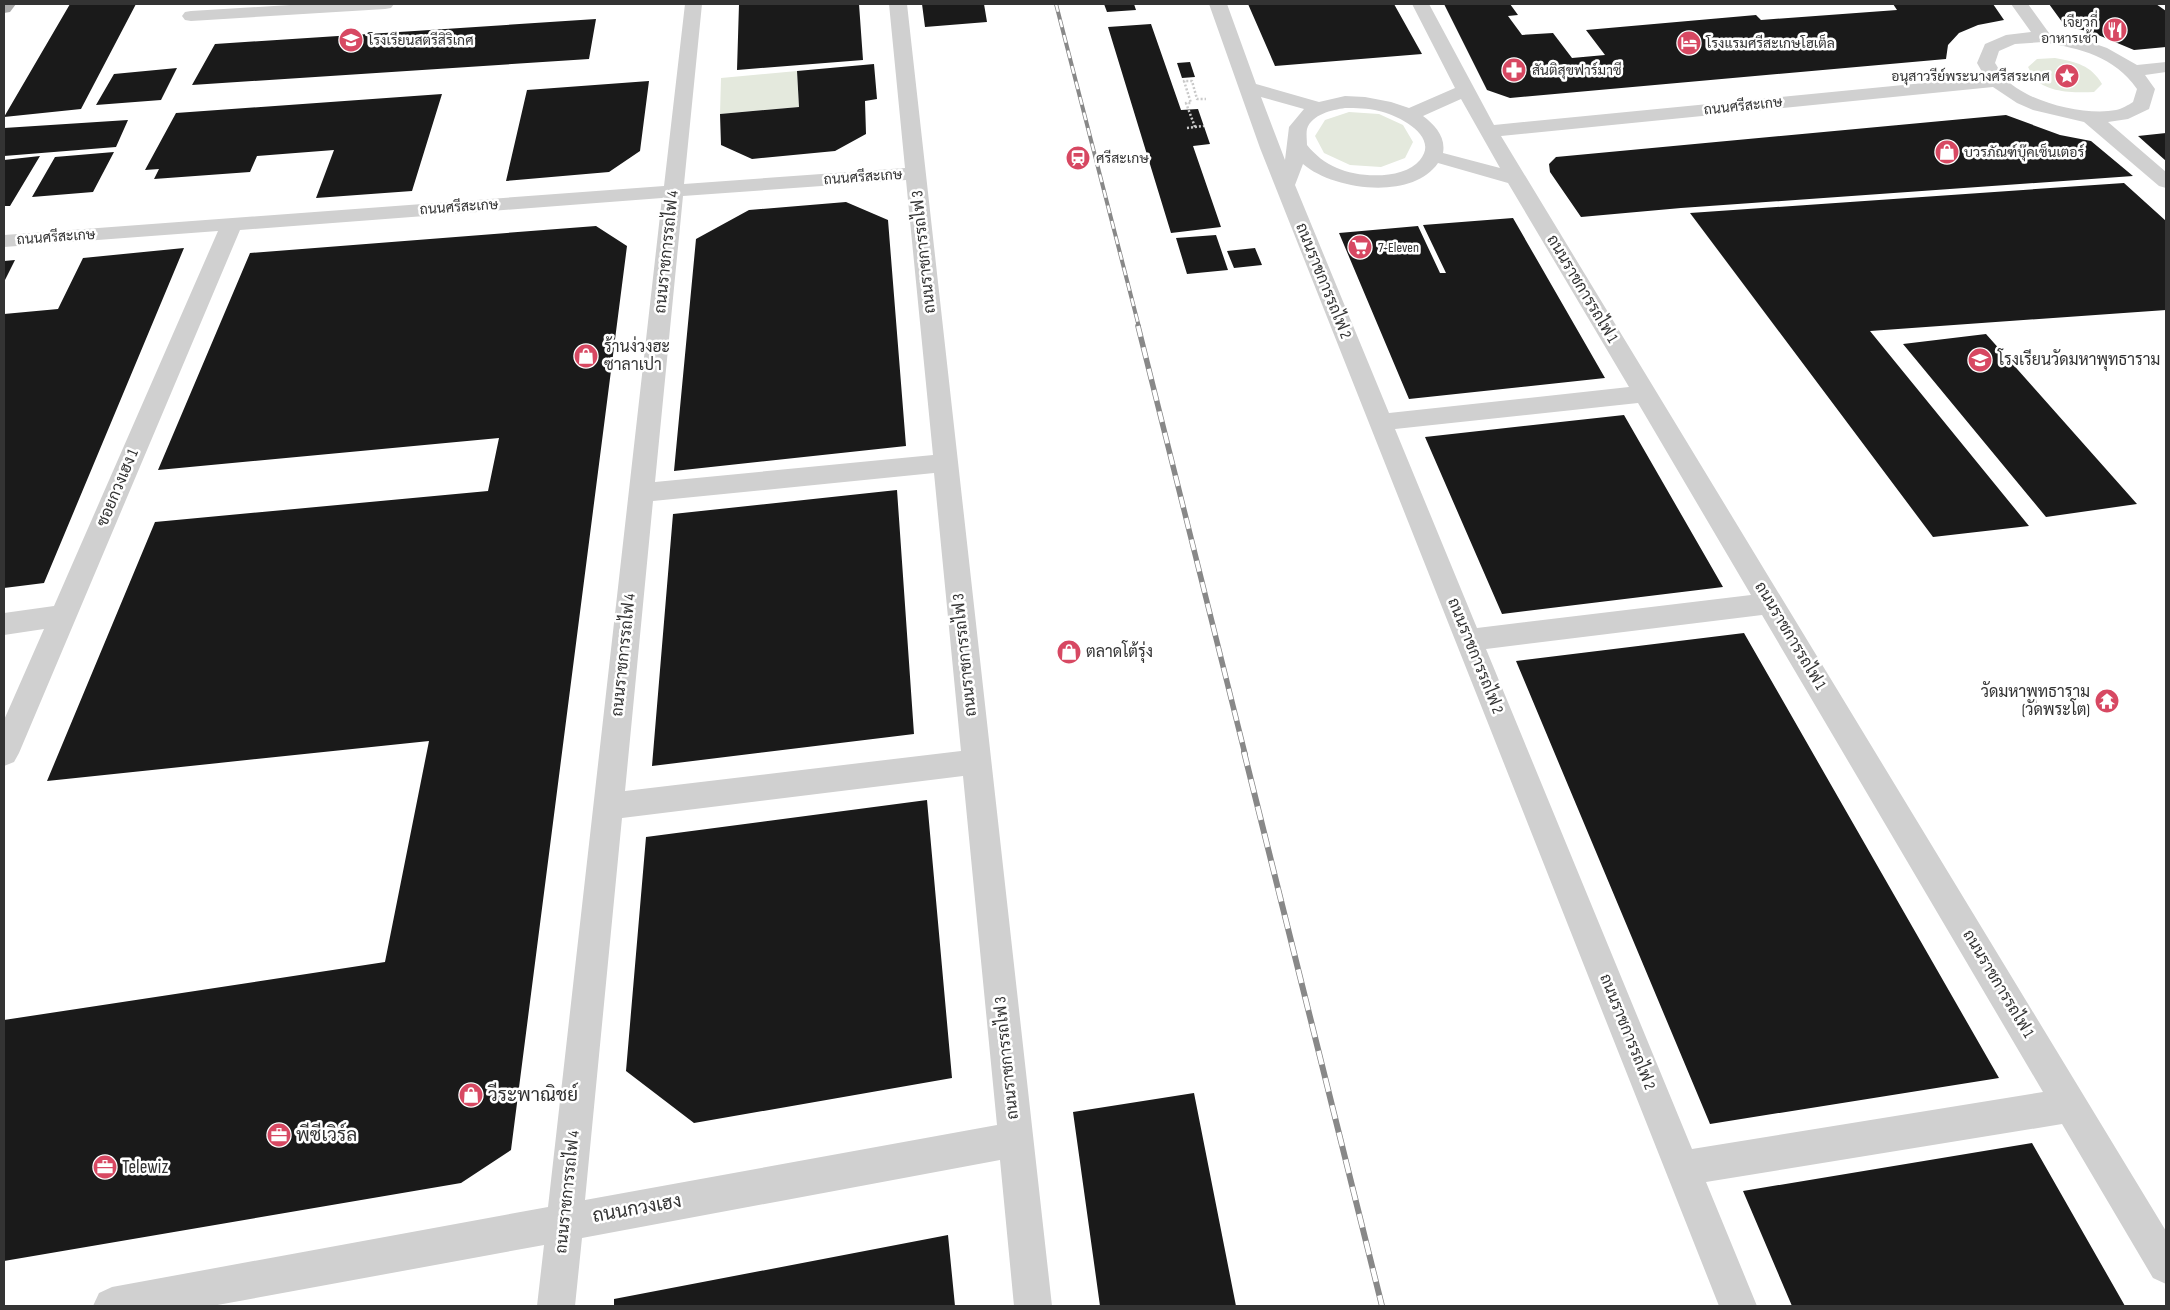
<svg xmlns="http://www.w3.org/2000/svg" width="2170" height="1310" viewBox="0 0 2170 1310" font-family="'Sofia Sans Condensed',Sarabun,sans-serif">
<style>
.green{fill:#e4e9dd}
.building{fill:#1a1a1a}
.lines{fill:none;stroke-linecap:round;stroke-linejoin:round}
.path{stroke:#cacaca;stroke-width:2.5;stroke-dasharray:2 2;stroke-linecap:butt}
.minor{fill:#d0d0d0;fill-rule:evenodd}
.major{fill:#ababab;fill-rule:evenodd}
.rail-far2-casing{stroke:#888;stroke-width:4}
.rail-far1-casing{stroke:#888;stroke-width:5.5}
.rail-casing{stroke:#888;stroke-width:6}
.rail-far2{stroke:#fff;stroke-width:2.5;stroke-dasharray:8;stroke-linecap:butt}
.rail-far1{stroke:#fff;stroke-width:4;stroke-dasharray:11;stroke-linecap:butt}
.rail{stroke:#fff;stroke-width:4.5;stroke-dasharray:14;stroke-linecap:butt}
.labels{text-anchor:middle;dominant-baseline:central;stroke-width:5;stroke-linejoin:round;paint-order:stroke}
.far-poi-label{font-size:14px;fill:#333;stroke:#fff;text-anchor:start}
.far-street-label{font-size:14px;fill:#333;stroke:#fff}
.street-label{font-size:16px;fill:#333;stroke:#fff}
.poi-label{font-size:16px;fill:#333;stroke:#fff;text-anchor:start}
.near-poi-label{font-size:19px;fill:#333;stroke:#fff;text-anchor:start}
.near-street-label{font-size:19px;fill:#333;stroke:#fff}
</style>
<rect width="100%" height="100%" fill="#fff"/>
<path class="green" d="M 2055,58 C 2076,62 2091,65 2102,84 L 2094,92 C 2076,93 2047,93 2034,78 C 2031,75 2030,70 2028,67 L 2037,59 Z
M 797,71 L 799,107 L 720,114 L 721,78 Z
M 1349,112 L 1379,114 L 1403,125 L 1413,142 L 1405,158 L 1381,167 L 1350,165 L 1324,153 L 1315,136 L 1325,120 Z"/>
<path class="building" d="M 70,4 L 136,4 L 81,109 L 4,117 Z
M 739,4 L 859,4 L 863,60 L 737,70 Z
M 922,4 L 984,4 L 987,22 L 925,27 Z
M 1104,4 L 1134,4 L 1136,10 L 1107,12 Z
M 1248,4 L 1394,4 L 1422,54 L 1275,66 Z
M 1444,4 L 1510,4 L 1518,15 L 1508,16 L 1522,35 L 1553,33 L 1572,58 L 1605,55 L 1586,30 L 1756,15 L 1761,20 L 1897,10 L 1893,4 L 1993,4 L 2004,20 L 1978,25 L 1959,33 L 1948,45 L 1946,59 L 1510,98 L 1487,90 Z
M 2049,4 L 2156,4 L 2166,11 L 2166,47 L 2134,50 L 2091,32 L 2065,26 Z
M 596,19 L 589,59 L 192,85 L 215,44 Z
M 1151,24 L 1181,110 L 1198,109 L 1210,144 L 1193,146 L 1221,227 L 1171,233 L 1108,27 Z
M 1190,62 L 1195,77 L 1182,78 L 1177,63 Z
M 874,64 L 877,99 L 865,101 L 866,134 L 835,151 L 752,159 L 721,145 L 720,114 L 799,107 L 797,71 Z
M 177,68 L 161,100 L 96,105 L 114,74 Z
M 649,81 L 640,151 L 609,172 L 506,181 L 527,90 Z
M 442,94 L 412,191 L 316,198 L 334,150 L 257,156 L 250,172 L 154,179 L 159,169 L 145,170 L 176,113 Z
M 2006,115 L 2060,135 L 2091,141 L 2133,176 L 1681,208 L 1581,217 L 1550,172 L 1549,164 L 1556,157 Z
M 128,120 L 116,147 L 4,156 L 4,128 Z
M 2166,133 L 2166,161 L 2138,136 Z
M 114,152 L 93,192 L 32,197 L 55,157 Z
M 40,156 L 10,206 L 4,206 L 4,160 Z
M 2124,183 L 2166,221 L 2166,310 L 1870,331 L 2029,526 L 1933,537 L 1690,213 Z
M 846,202 L 888,220 L 906,446 L 674,471 L 696,239 L 749,210 Z
M 1513,218 L 1605,378 L 1409,399 L 1339,233 L 1418,226 L 1440,273 L 1446,273 L 1423,225 Z
M 596,226 L 627,246 L 511,1150 L 461,1183 L 4,1261 L 4,1020 L 385,962 L 429,741 L 47,781 L 155,522 L 488,491 L 499,438 L 158,470 L 250,253 Z
M 1216,235 L 1228,270 L 1187,274 L 1176,238 Z
M 184,248 L 44,583 L 4,588 L 4,314 L 58,309 L 83,258 Z
M 1255,248 L 1262,265 L 1234,268 L 1227,251 Z
M 15,260 L 4,282 L 4,261 Z
M 1986,334 L 2137,504 L 2046,517 L 1903,344 Z
M 1624,415 L 1723,587 L 1502,614 L 1425,437 Z
M 897,490 L 914,734 L 652,766 L 673,514 Z
M 1744,633 L 1999,1078 L 1710,1124 L 1516,661 Z
M 927,800 L 952,1078 L 694,1123 L 626,1071 L 646,837 Z
M 1194,1093 L 1236,1306 L 1100,1306 L 1073,1112 Z
M 2032,1143 L 2125,1306 L 1792,1306 L 1743,1191 Z
M 948,1235 L 955,1306 L 614,1306 L 614,1299 Z"/>
<g class="lines">
<path class="path" d="M 1195,127 L 1186,103 L 1191,103 L 1184,81 L 1192,81 L 1197,99 L 1206,99
M 1187,128 L 1204,126"/>
<path class="minor" d="M 306,4 L 394,4 L 391,8 L 385,9 L 191,21 L 185,20 L 182,16 L 185,12 L 191,11 Z
M 685,4 L 702,4 L 684,184 L 905,168 L 889,4 L 907,4 L 1052,1306 L 1014,1306 L 1000,1160 L 582,1238 L 575,1306 L 537,1306 L 544,1245 L 212,1306 L 93,1306 L 99,1293 L 112,1287 L 548,1207 L 662,198 L 240,230 L 19,753 L 14,762 L 4,766 L 4,720 L 44,629 L 4,635 L 4,613 L 54,606 L 218,231 L 4,247 L 4,235 L 664,186 ZM 906,180 L 933,455 L 655,482 L 683,196 ZM 934,473 L 961,751 L 625,791 L 653,501 ZM 963,776 L 997,1125 L 585,1200 L 622,818 Z
M 1209,4 L 1227,4 L 1256,84 L 1319,102 L 1345,96 L 1365,97 L 1391,102 L 1409,108 L 1455,88 L 1412,4 L 1429,4 L 1494,125 L 1985,77 L 1977,63 L 1985,44 L 2006,35 L 2031,32 L 2011,4 L 2028,4 L 2049,33 L 2084,40 L 2107,48 L 2137,65 L 2166,62 L 2166,72 L 2145,75 L 2155,89 L 2149,109 L 2128,119 L 2108,122 L 2166,172 L 2166,188 L 2159,186 L 2084,122 L 2033,110 L 2017,103 L 1993,87 L 1501,136 L 2166,1231 L 2166,1284 L 2153,1278 L 2062,1124 L 1706,1182 L 1757,1306 L 1719,1306 L 1260,148 ZM 2043,42 C 2081,49 2114,56 2137,89 L 2133,102 C 2128,105 2122,109 2116,110 C 2085,116 2024,102 2003,76 C 2000,73 1998,67 1995,63 L 1999,51 L 2015,44 ZM 1261,97 L 1304,109 L 1289,127 L 1285,160 ZM 1461,99 L 1500,168 L 1443,153 C 1446,137 1435,125 1423,116 ZM 1345,108 C 1356,108 1368,108 1379,111 C 1398,115 1440,136 1420,160 C 1404,180 1358,178 1337,168 C 1325,163 1315,155 1307,145 C 1307,140 1306,134 1307,129 C 1312,114 1332,110 1345,108 ZM 1438,163 L 1508,183 L 1629,387 L 1389,413 L 1295,185 L 1303,164 C 1333,190 1412,201 1438,163 ZM 1638,403 L 1751,595 L 1477,628 L 1395,429 ZM 1762,615 L 2043,1092 L 1692,1149 L 1486,649 Z"/>
<path class="major" d="M 4,4 L 16,4 L 10,12 L 4,13 Z"/>
<defs>
<path id="rail-far2" d="M 1056,4 L 1139,327"/>
<path id="rail-far1" d="M 1138,326 L 1245,754"/>
<path id="rail" d="M 1244,752 L 1382,1306"/>
</defs>
<use href="#rail-far2" class="rail-far2-casing"/>
<use href="#rail-far1" class="rail-far1-casing"/>
<use href="#rail" class="rail-casing"/>
<use href="#rail-far2" class="rail-far2"/>
<use href="#rail-far1" class="rail-far1"/>
<use href="#rail" class="rail"/>
</g>
<defs>
<symbol id="restaurant-disc" viewBox="-11 -11 22 22"><circle r="9.5" fill="#d74862" stroke="#fff"/><path d="M-5-6h1v4h1v-4h1v4h1v-4h1v5L-1.5 .5V6h-2V.5L-5-1ZM5-6V6H3V1.5H1.5Q1.5-4 5-6Z" fill="#fff"/></symbol>
<symbol id="school-disc" viewBox="-11 -11 22 22"><circle r="9.5" fill="#d74862" stroke="#fff"/><path d="M0-5L7-2L0 1L-7-2ZM-4 1L0 2.5L4 1V4Q0 6-4 4Z" fill="#fff"/></symbol>
<symbol id="hotel-disc" viewBox="-11 -11 22 22"><circle r="9.5" fill="#d74862" stroke="#fff"/><path d="M-6-4.5h1.5V1H6V5H4.5V3h-9V5H-6ZM-4 0a1.8 1.8 0 1 1 3.6 0ZM.5 0V-2.5h3Q6-2.5 6 0Z" fill="#fff"/></symbol>
<symbol id="pharmacy-disc" viewBox="-11 -11 22 22"><circle r="9.5" fill="#d74862" stroke="#fff"/><path d="M-2-6h4v4h4v4h-4v4h-4v-4h-4v-4h4Z" fill="#fff"/></symbol>
<symbol id="sight-disc" viewBox="-11 -11 22 22"><circle r="9.5" fill="#d74862" stroke="#fff"/><path d="M0-6L1.8-2.2L6-1.7L2.9 1.2L3.7 5.4L0 3.3L-3.7 5.4L-2.9 1.2L-6-1.7L-1.8-2.2Z" fill="#fff"/></symbol>
<symbol id="shop-disc" viewBox="-11 -11 22 22"><circle r="9.5" fill="#d74862" stroke="#fff"/><path d="M-5-2.5h2.3a2.7 3.5 0 0 1 5.4 0H5L5.5 6h-11ZM-1.5-2.5h3a1.5 2.3 0 0 0-3 0Z" fill="#fff"/></symbol>
<symbol id="station-disc" viewBox="-11 -11 22 22"><circle r="9.5" fill="#d74862" stroke="#fff"/><path d="M-3-6H3Q5-6 5-4V2Q5 4 3 4L4.5 6H3L1.5 4h-3L-3 6H-4.5L-3 4Q-5 4-5 2V-4Q-5-6-3-6ZM-3.5-4v3h7v-3ZM-3.5 1v1.5H-2V1ZM2 1v1.5H3.5V1Z" fill="#fff"/></symbol>
<symbol id="supermarket-disc" viewBox="-11 -11 22 22"><circle r="9.5" fill="#d74862" stroke="#fff"/><path d="M-6-5.5h2.5l.6 2H6L4.5 2H-2.5L-4.4-4H-6ZM-1.5 3.2a1.3 1.3 0 1 0 .1 0ZM3 3.2a1.3 1.3 0 1 0 .1 0Z" fill="#fff"/></symbol>
<symbol id="temple-disc" viewBox="-11 -11 22 22"><circle r="9.5" fill="#d74862" stroke="#fff"/><path d="M0-6L5-2H3V0L6.5 2.5H4V6H1.5V3h-3V6H-4V2.5H-6.5L-3 0V-2H-5Z" fill="#fff"/></symbol>
<symbol id="office-disc" viewBox="-11 -11 22 22"><circle r="9.5" fill="#d74862" stroke="#fff"/><path d="M-6-3h4V-5.5h4V-3h4V5H-6ZM-1-4.5V-3h2v-1.5ZM-6 0V1H6V0Z" fill="#fff"/></symbol>
</defs>
<g fill-rule="evenodd">
<use href="#restaurant-disc" x="2101" y="16" width="28" height="28"/>
<use href="#school-disc" x="337" y="26" width="28" height="28"/>
<use href="#hotel-disc" x="1675" y="29" width="28" height="28"/>
<use href="#pharmacy-disc" x="1500" y="56" width="28" height="28"/>
<use href="#sight-disc" x="2053" y="62" width="28" height="28"/>
<use href="#shop-disc" x="1933" y="138" width="28" height="28"/>
<use href="#station-disc" x="1064" y="144" width="28" height="28"/>
<use href="#supermarket-disc" x="1346" y="233" width="28" height="28"/>
<use href="#shop-disc" x="572" y="342" width="28" height="28"/>
<use href="#school-disc" x="1966" y="346" width="28" height="28"/>
<use href="#shop-disc" x="1055" y="638" width="28" height="28"/>
<use href="#temple-disc" x="2093" y="687" width="28" height="28"/>
<use href="#shop-disc" x="457" y="1081" width="28" height="28"/>
<use href="#office-disc" x="265" y="1121" width="28" height="28"/>
<use href="#office-disc" x="91" y="1153" width="28" height="28"/>
</g>
<g class="labels">
<g class="far-poi-label">
<text x="2098" y="22" text-anchor="end">เจียวกี่<tspan x="2098" dy="16">อาหารเช้า</tspan></text>
<text x="368" y="40">โรงเรียนสตรีสิริเกศ</text>
<text x="1706" y="43">โรงแรมศรีสะเกษโฮเต็ล</text>
<text x="1532" y="70">สันติสุขฟาร์มาซี</text>
<text x="2050" y="76" text-anchor="end">อนุสาวรีย์พระนางศรีสระเกศ</text>
<text x="1964" y="152">บวรภัณฑ์บุ๊คเซ็นเตอร์</text>
<text x="1096" y="158">ศรีสะเกษ</text>
<text x="1378" y="247">7-Eleven</text>
</g>
<g class="far-street-label">
<text transform="translate(1743 106) rotate(-6)">ถนนศรีสะเกษ</text>
<text transform="translate(863 177) rotate(-4)">ถนนศรีสะเกษ</text>
<text transform="translate(459 207) rotate(-4)">ถนนศรีสะเกษ</text>
<text transform="translate(56 237) rotate(-4)">ถนนศรีสะเกษ</text>
</g>
<g class="street-label">
<text transform="translate(667 252) rotate(-84)">ถนนราชการรถไฟ 4</text>
<text transform="translate(924 252) rotate(-96)">ถนนราชการรถไฟ 3</text>
<text transform="translate(1323 281) rotate(68)">ถนนราชการรถไฟ 2</text>
<text transform="translate(1582 289) rotate(59)">ถนนราชการรถไฟ 1</text>
<text transform="translate(118 488) rotate(-67)">ซอยกวงเฮง 1</text>
<text transform="translate(1790 636) rotate(59)">ถนนราชการรถไฟ 1</text>
<text transform="translate(624 655) rotate(-84)">ถนนราชการรถไฟ 4</text>
<text transform="translate(965 655) rotate(-96)">ถนนราชการรถไฟ 3</text>
<text transform="translate(1475 656) rotate(68)">ถนนราชการรถไฟ 2</text>
<text transform="translate(1998 984) rotate(59)">ถนนราชการรถไฟ 1</text>
<text transform="translate(1627 1032) rotate(68)">ถนนราชการรถไฟ 2</text>
<text transform="translate(1007 1058) rotate(-96)">ถนนราชการรถไฟ 3</text>
<text transform="translate(568 1192) rotate(-84)">ถนนราชการรถไฟ 4</text>
</g>
<g class="poi-label">
<text x="604" y="347">ร้านง่วงฮะ<tspan x="604" dy="18">ซาลาเปา</tspan></text>
<text x="1998" y="360">โรงเรียนวัดมหาพุทธาราม</text>
<text x="1086" y="652">ตลาดโต้รุ่ง</text>
<text x="2090" y="692" text-anchor="end">วัดมหาพุทธาราม<tspan x="2090" dy="18">(วัดพระโต)</tspan></text>
</g>
<g class="near-poi-label">
<text x="488" y="1095">วีระพาณิชย์</text>
<text x="296" y="1135">พีซีเวิร์ล</text>
<text x="122" y="1167">Telewiz</text>
</g>
<g class="near-street-label">
<text transform="translate(637 1209) rotate(-10)">ถนนกวงเฮง</text>
</g>
</g>
<rect width="2170" height="1310" fill="none" stroke="#333333" stroke-width="10"/>
</svg>
